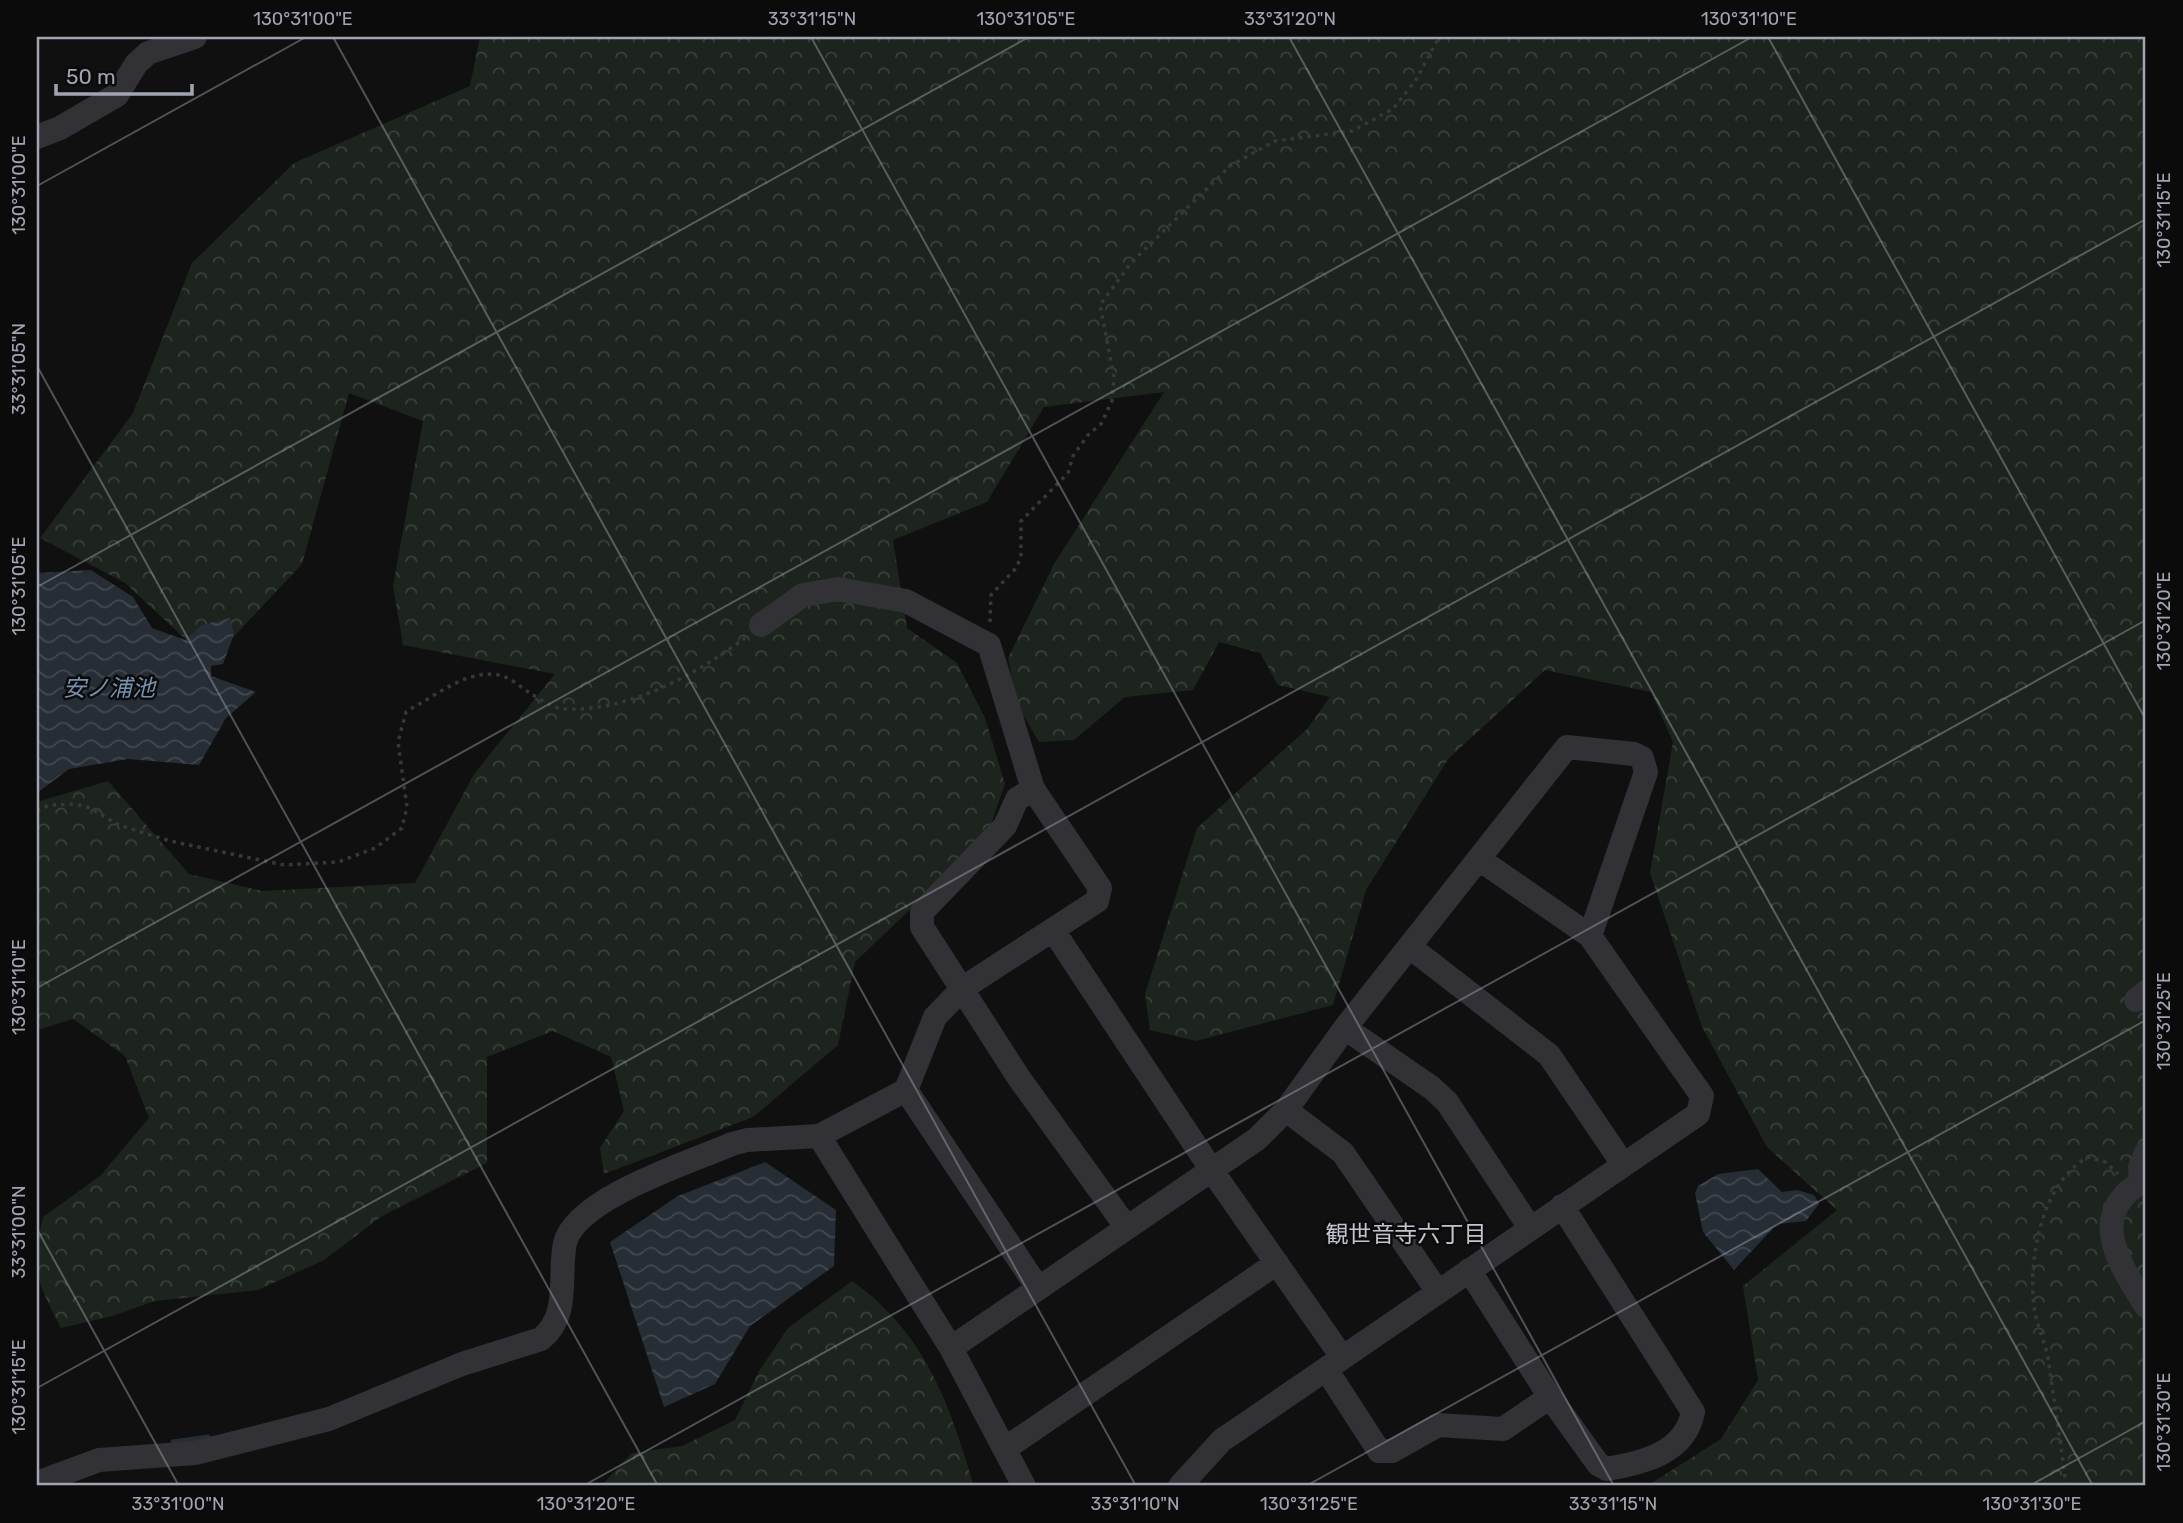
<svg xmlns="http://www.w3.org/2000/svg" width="2183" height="1523" viewBox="0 0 2183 1523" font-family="Rubik,'Noto Sans JP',sans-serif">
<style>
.forest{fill:url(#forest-crowns)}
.water{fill:url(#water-waves)}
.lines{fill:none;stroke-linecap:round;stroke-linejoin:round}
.stream{stroke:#262d34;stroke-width:5}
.path{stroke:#37383d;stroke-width:3.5;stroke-dasharray:3.5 5;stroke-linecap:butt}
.minor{stroke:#313136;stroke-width:24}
.ticks{fill:none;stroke:#a1a5b2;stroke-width:2;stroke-opacity:0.45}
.labels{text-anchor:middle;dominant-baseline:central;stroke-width:5;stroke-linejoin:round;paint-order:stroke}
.water-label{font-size:23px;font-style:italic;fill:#7690ae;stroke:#0b0b0c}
.neighbourhood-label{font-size:23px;fill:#c2c4ce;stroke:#0b0b0c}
.neatline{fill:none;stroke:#a1a5b2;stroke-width:2.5}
.ticks-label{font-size:18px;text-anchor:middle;fill:#a1a5b2}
</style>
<defs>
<pattern id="forest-crowns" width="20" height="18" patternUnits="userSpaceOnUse" patternTransform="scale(1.75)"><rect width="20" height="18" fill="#1c241d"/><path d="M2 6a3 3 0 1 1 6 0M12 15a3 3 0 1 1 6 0" fill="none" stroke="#3a413b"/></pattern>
<pattern id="water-waves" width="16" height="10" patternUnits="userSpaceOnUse" patternTransform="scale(1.75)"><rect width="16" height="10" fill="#262d34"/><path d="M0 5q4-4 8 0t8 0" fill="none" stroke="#42484f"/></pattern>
</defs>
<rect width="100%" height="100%" fill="#101011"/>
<path class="forest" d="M 480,37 L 2146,37 L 2146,1486 L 1647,1486 L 1721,1439 L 1758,1380 L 1743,1286 L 1837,1210 L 1767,1147 L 1702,1027 L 1650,873 L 1673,742 L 1651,692 L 1545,670 L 1449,758 L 1366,890 L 1333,1005 L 1196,1041 L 1150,1030 L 1145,994 L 1197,828 L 1307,729 L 1330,697 L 1278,685 L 1260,653 L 1219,642 L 1193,690 L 1125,697 L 1074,740 L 1039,742 L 1017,705 L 1008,658 L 1054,564 L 1164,392 L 1044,407 L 987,502 L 893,540 L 907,628 L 957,663 L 985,718 L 1005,784 L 987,836 L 855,962 L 838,1045 L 753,1117 L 604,1174 L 600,1148 L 624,1111 L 611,1057 L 553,1031 L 487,1057 L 487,1163 L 382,1216 L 324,1260 L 258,1290 L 155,1301 L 112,1316 L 61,1328 C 36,1279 31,1271 43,1217 L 100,1176 L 149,1118 L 125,1056 L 73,1019 L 37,1030 L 37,802 L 108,781 L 189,874 L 263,891 L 415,883 L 474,774 L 555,674 L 403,645 L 393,586 L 423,421 L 349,393 L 302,564 L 210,662 L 125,583 L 40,538 L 133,413 L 192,263 L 294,163 L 470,86 Z
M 852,1281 C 926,1334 949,1403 974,1486 L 601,1486 L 632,1453 L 682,1446 L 735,1420 L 759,1371 L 788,1328 Z"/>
<path class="water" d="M 91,570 L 133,597 L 152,628 L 185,640 L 202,625 L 230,618 L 234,634 L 223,664 L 211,666 L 211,676 L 256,692 L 226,718 L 199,765 L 128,759 L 69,769 L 37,793 L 37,573 Z
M 765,1162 L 836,1210 L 834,1266 L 750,1326 L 715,1384 L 664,1407 L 610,1242 L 678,1196 Z
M 1758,1169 L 1782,1192 L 1797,1190 L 1814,1195 L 1819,1204 L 1806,1221 L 1777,1224 L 1734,1270 L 1703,1232 L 1695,1193 L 1698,1186 L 1718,1174 Z"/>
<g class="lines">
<path class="stream" d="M 173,1442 L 208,1437"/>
<path class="path" d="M 990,622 L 991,595 L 1017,567 L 1021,555 L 1021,521 L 1068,473 L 1073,456 L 1088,435 L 1101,424 L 1112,401 L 1114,377 L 1100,305 L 1131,263 L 1230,166 L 1275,141 L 1352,131 L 1393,109 L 1416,80 L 1439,37
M 37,811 L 49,805 L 75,804 L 90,808 L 119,825 L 170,841 L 284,865 L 338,862 L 375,848 L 402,828 L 407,807 L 398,742 L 406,712 L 414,707 C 440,693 471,667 503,676 C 512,679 522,688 530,693 C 540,699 551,708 564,709 C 628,712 696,675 746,637
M 2066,1486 C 2061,1443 2054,1401 2048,1358 C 2045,1341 2036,1324 2034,1306 C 2028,1258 2042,1182 2088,1157 L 2105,1162 L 2118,1174"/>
<path class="minor" d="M 37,137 L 60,128 L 117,95 L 136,64 L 148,53 L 195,37
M 1033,789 L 1017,799 L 1005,826 L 922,912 L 922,927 L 1019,1078 L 1127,1228
M 1053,930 L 1213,1172 L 1342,1357
M 1410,947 L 1549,1055 L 1623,1164
M 2136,1000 L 2146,992
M 1345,1028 L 1432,1088 L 1447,1102 L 1530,1228
M 906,1090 L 1038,1288
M 1286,1110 L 1343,1153 L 1438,1292
M 819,1136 L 951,1348 L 1024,1486
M 2146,1179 C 2085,1213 2118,1262 2146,1306
M 2141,1182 L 2140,1167 L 2146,1153
M 1469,1270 L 1550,1397 L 1598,1464 L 1607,1469 C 1641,1463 1685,1454 1693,1412 L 1562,1206
M 951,1348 L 1257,1139 L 1286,1110 L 1345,1028 L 1567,747 L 1634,754 L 1642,758 L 1646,772 L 1590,936
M 1326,1369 L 1379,1451 L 1392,1451 L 1438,1425 L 1503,1429 L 1550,1397
M 1006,1448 L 1277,1263
M 37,1483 L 99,1460 L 195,1453 L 329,1419 L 462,1364 L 541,1339 C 571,1315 558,1276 565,1243 C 576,1198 691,1162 732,1144 L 747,1140 L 819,1136 L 906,1090 L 935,1017 L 963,988 L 1097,901 L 1100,888 L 1033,789 L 989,645 L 906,601 L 838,589 L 803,595 L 761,625
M 1180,1486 L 1222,1440 L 1237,1430 L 1698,1114 L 1702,1096 L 1590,936 L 1479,859"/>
</g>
<path class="ticks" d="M 333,37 L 1136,1486M 811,37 L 1614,1486M 1289,37 L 2093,1486M 1768,37 L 2146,720M 37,186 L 306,37M 37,366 L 658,1486M 37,587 L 1029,37M 37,988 L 1752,37M 37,1229 L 179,1486M 37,1388 L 2146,219M 583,1486 L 2146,620M 1306,1486 L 2146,1020M 2029,1486 L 2146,1421"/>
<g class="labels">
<g class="water-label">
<text x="109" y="688">安ノ浦池</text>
</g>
<g class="neighbourhood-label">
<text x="1406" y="1234">観世音寺六丁目</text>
</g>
</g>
<rect width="2183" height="1523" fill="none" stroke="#0b0b0c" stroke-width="77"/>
<path d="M56 84v10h136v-10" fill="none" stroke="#a1a5b2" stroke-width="3.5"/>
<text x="66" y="84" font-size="21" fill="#a1a5b2" stroke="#0b0b0c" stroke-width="5" paint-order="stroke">50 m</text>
<rect x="38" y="38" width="2106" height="1446" class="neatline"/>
<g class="ticks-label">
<text x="303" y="25">130°31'00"E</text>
<text x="812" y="25">33°31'15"N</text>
<text x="1026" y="25">130°31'05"E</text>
<text x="1290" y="25">33°31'20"N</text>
<text x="1749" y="25">130°31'10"E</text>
<text transform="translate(19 185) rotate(-90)" y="6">130°31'00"E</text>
<text transform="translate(2164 220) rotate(-90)" y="6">130°31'15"E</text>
<text transform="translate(19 369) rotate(-90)" y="6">33°31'05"N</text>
<text transform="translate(19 586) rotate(-90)" y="6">130°31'05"E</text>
<text transform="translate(2164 621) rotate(-90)" y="6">130°31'20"E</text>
<text transform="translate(19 987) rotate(-90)" y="6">130°31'10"E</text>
<text transform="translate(2164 1021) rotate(-90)" y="6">130°31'25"E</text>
<text transform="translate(19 1232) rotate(-90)" y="6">33°31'00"N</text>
<text transform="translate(19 1387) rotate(-90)" y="6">130°31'15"E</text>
<text transform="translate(2164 1422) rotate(-90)" y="6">130°31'30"E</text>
<text x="178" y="1510">33°31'00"N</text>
<text x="586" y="1510">130°31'20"E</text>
<text x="1135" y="1510">33°31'10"N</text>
<text x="1309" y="1510">130°31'25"E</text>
<text x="1613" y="1510">33°31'15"N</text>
<text x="2032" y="1510">130°31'30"E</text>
</g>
</svg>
